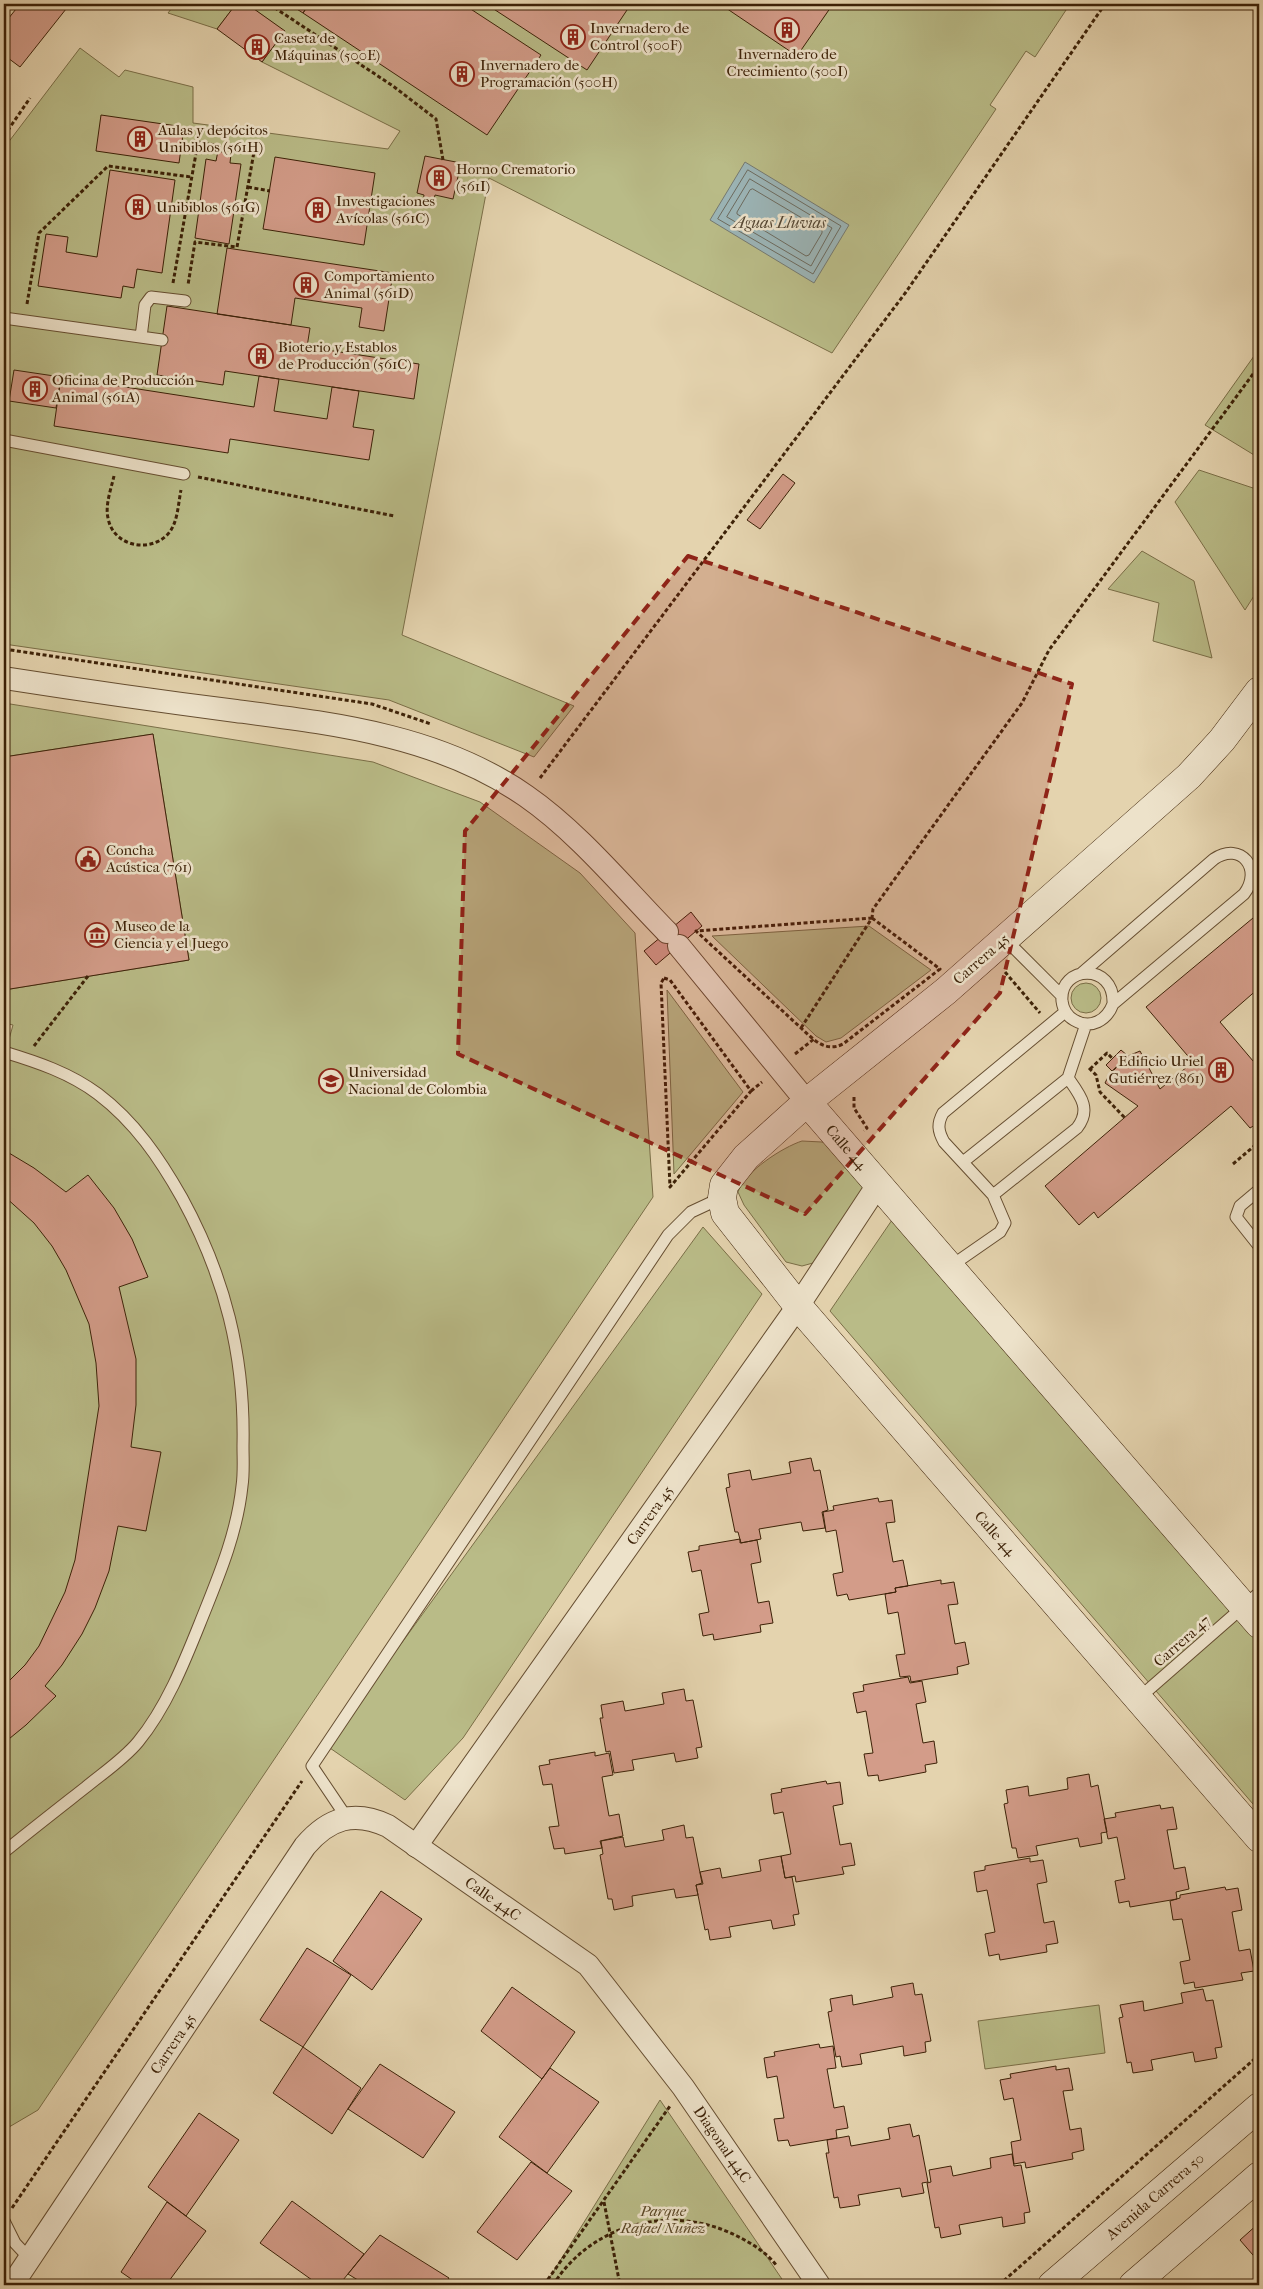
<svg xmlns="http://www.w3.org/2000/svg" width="1263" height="2289" viewBox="0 0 1263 2289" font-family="'IM FELL French Canon',serif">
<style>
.green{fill:#b9bb87;stroke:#7a6e47}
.water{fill:#9bb4b6;stroke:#757970}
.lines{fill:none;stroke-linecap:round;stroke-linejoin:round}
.shore{stroke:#6c6a5e;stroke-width:1}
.building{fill:#d39c89;stroke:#3c2107}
.lane-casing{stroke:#664e31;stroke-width:13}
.street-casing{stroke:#664e31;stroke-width:24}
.secondary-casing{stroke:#3c2107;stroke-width:29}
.path{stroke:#3c2107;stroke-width:3;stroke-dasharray:4 2.5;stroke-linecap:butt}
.lane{stroke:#ede2ca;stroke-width:11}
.street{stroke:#ede2ca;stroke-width:22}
.secondary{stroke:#ede2ca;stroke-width:28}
.marked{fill:#8f2418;fill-opacity:0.2;stroke:#8f2418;stroke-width:4;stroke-dasharray:10 6;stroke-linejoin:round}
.labels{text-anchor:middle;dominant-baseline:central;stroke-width:5;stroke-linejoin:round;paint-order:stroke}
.poi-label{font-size:15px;fill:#3c2107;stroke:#ede2ca;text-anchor:start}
.street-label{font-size:15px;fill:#3c2107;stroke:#ede2ca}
.park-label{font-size:15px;font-style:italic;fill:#5b4827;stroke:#ede2ca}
.water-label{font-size:16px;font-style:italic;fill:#544633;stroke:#ede2ca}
</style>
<rect width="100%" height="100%" fill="#e4d3ae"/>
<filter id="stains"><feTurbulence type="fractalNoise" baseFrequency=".004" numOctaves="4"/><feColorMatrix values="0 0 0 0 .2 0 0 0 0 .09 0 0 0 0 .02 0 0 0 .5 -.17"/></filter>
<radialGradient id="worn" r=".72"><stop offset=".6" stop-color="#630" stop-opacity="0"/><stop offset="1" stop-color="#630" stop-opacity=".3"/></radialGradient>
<path class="green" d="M 175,4 L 236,4 L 217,29 L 168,13 Z
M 247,4 L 1070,4 L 1035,57 L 1026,51 L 990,105 L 996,109 L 832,353 L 489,178 L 402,635 L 574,706 L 534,757 L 389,700 L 4,644 L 4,148 L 80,48 L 119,77 L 125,70 L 193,87 L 193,123 L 388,149 L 400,131 L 262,62 L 284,31 Z
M 1259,349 L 1259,458 L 1205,425 Z
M 1199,470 L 1259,490 L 1259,588 L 1245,610 L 1175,502 Z
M 1142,551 L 1194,581 L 1212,658 L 1153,641 L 1159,603 L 1108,589 Z
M 4,703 L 373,762 L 480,802 L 580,873 L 635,933 L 653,1197 L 38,2110 L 4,2130 L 4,1057 L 13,1025 L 4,1023 L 4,990 L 189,960 L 153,734 L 4,757 Z
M 869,926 L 931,970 L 841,1038 L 826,1042 L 816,1036 L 712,936 Z
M1071 998a15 15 0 1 1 30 0a15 15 0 1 1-30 0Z
M 667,990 L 743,1092 L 674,1174 Z
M 802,1141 L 822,1142 L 830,1145 L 867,1183 L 813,1263 L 802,1266 L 786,1262 L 744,1205 L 738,1192 C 744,1172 783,1147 802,1141 Z
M 892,1220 L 1259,1644 L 1259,1811 L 830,1311 Z
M 703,1227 L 762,1294 L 463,1738 L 405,1800 L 327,1746 Z
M 1099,2005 L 1105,2053 L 985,2069 L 978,2021 Z
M 660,2100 L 786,2285 L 545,2285 Z"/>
<path class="water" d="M 745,162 L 849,225 L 814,283 L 710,220 Z"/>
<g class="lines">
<path class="shore" d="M 748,170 L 841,226 L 813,274 L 718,219 Z
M 750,179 L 832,228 L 811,266 L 727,217 Z
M 753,189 L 822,230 L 822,233 L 809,255 L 806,256 L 737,214 L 737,212 L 750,190 Z"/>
</g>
<path class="building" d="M 20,4 L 70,4 L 20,67 L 4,55 L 4,24 Z
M 236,4 L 247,4 L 285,31 L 262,62 L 217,29 Z
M 289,4 L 309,4 L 303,13 Z
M 309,4 L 463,4 L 541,55 L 487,135 L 303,13 Z
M 486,4 L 631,4 L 587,70 Z
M 720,4 L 833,4 L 797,56 Z
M 4,74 L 7,89 L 4,102 Z
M 101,115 L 184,127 L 179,163 L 96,151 Z
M 218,151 L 231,154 L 230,163 L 241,164 L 229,244 L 195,238 L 206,159 L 216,161 Z
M 425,156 L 461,163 L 453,199 L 435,195 L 433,205 L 423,203 L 424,195 L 417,193 Z
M 275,157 L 375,173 L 364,245 L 263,229 Z
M 110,170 L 175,180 L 162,273 L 137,269 L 134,288 L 123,286 L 121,298 L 38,286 L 46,234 L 68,237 L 66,252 L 97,257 Z
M 227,248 L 393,273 L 384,331 L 359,327 L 362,308 L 295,298 L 291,325 L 217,314 Z
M 167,306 L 310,328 L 307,347 L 419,364 L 414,399 L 225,371 L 223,385 L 157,375 Z
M 14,370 L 61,377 L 56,408 L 9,401 Z
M 259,376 L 279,379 L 274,411 L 327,419 L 332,387 L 359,391 L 353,427 L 374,430 L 369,460 L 230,439 L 228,453 L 54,426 L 61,377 L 254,407 Z
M 783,474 L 795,483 L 760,529 L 747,520 Z
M 153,734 L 189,960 L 4,990 L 4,757 Z
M 691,912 L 702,926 L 656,965 L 644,951 Z
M 1259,913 L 1259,988 L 1220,1022 L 1259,1068 L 1259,1124 L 1255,1125 L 1250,1128 L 1231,1106 L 1098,1218 L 1094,1212 L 1079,1225 L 1045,1186 L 1138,1106 L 1105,1083 L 1109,1075 L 1128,1056 L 1140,1051 L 1160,1089 L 1193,1062 L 1146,1007 Z
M 1121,1050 L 1128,1056 L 1112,1071 L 1106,1065 Z
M 4,1150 L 34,1168 L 66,1192 L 88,1175 L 114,1208 L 132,1239 L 148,1277 L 119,1287 L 136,1359 L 136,1405 L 131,1447 L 161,1452 L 146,1531 L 118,1526 L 109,1571 L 95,1608 L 82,1634 L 62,1665 L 45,1686 L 56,1696 L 26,1725 L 4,1743 L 4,1686 L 25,1665 L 39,1646 L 65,1592 L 75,1560 L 99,1406 L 96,1363 L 89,1324 L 66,1270 L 52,1246 L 34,1223 L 4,1196 Z
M 811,1458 L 814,1471 L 820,1470 L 828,1510 L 822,1512 L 825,1528 L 803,1531 L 801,1522 L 759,1529 L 761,1539 L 741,1543 L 738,1532 L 735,1532 L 726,1488 L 730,1487 L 728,1474 L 750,1470 L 752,1480 L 791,1473 L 789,1462 Z
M 878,1498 L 879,1502 L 892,1500 L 895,1522 L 886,1523 L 893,1562 L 903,1560 L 908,1586 L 895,1588 L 896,1592 L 849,1600 L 847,1594 L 837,1596 L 833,1574 L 843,1572 L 836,1530 L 826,1532 L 823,1512 L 834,1510 L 833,1506 Z
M 740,1539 L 740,1543 L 757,1540 L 761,1562 L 751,1564 L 758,1603 L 769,1601 L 773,1623 L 760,1625 L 761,1632 L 714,1640 L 713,1634 L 703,1636 L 699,1614 L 709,1612 L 701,1570 L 692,1572 L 688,1552 L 699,1550 L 699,1546 Z
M 941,1580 L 941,1584 L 954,1582 L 958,1604 L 948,1605 L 955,1644 L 965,1642 L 969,1664 L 957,1667 L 958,1674 L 911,1682 L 910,1676 L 900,1677 L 896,1655 L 905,1654 L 898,1612 L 888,1614 L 885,1594 L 896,1592 L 895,1588 Z
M 908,1677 L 910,1683 L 922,1681 L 926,1702 L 916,1704 L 923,1743 L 934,1741 L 937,1763 L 925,1765 L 926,1772 L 879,1781 L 878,1775 L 868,1776 L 864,1754 L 873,1753 L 866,1711 L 857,1713 L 853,1693 L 864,1691 L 863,1685 Z
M 684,1689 L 686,1701 L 693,1700 L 702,1747 L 696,1748 L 698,1758 L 676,1762 L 674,1753 L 632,1760 L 634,1770 L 614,1773 L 610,1751 L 606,1752 L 600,1718 L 603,1718 L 601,1705 L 623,1701 L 625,1711 L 664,1704 L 662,1693 Z
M 595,1752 L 595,1756 L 609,1753 L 613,1775 L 602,1777 L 609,1816 L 619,1814 L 623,1836 L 600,1841 L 602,1848 L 565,1854 L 564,1848 L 554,1849 L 549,1827 L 559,1826 L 552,1784 L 543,1785 L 539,1766 L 550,1764 L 549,1760 Z
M 1089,1774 L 1091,1787 L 1098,1785 L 1107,1832 L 1101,1833 L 1102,1843 L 1080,1847 L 1078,1838 L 1036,1846 L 1038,1855 L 1018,1858 L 1016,1848 L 1012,1848 L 1004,1804 L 1008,1803 L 1006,1790 L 1028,1786 L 1029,1796 L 1068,1789 L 1067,1778 Z
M 826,1781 L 827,1784 L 840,1782 L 843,1804 L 833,1806 L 840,1845 L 851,1843 L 855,1865 L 842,1867 L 844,1874 L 796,1882 L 795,1876 L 785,1878 L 781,1856 L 791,1854 L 783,1812 L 774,1814 L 771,1794 L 782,1792 L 781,1789 Z
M 1160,1805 L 1161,1809 L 1173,1807 L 1177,1829 L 1167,1830 L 1174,1869 L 1185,1867 L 1189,1889 L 1176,1892 L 1177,1899 L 1130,1907 L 1129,1901 L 1119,1903 L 1115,1881 L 1125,1879 L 1117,1837 L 1108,1839 L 1104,1819 L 1116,1817 L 1115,1813 Z
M 684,1825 L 686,1838 L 693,1837 L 702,1883 L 696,1885 L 698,1895 L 676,1898 L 674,1889 L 632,1896 L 633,1906 L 614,1910 L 612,1899 L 608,1899 L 600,1855 L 603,1854 L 601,1841 L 623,1837 L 625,1847 L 664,1840 L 662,1830 Z
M 781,1856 L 785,1878 L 792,1877 L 799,1914 L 793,1915 L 795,1925 L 773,1929 L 771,1920 L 729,1927 L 731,1937 L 710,1940 L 708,1929 L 705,1930 L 696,1885 L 703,1884 L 700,1872 L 720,1868 L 722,1878 L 761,1871 L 759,1860 Z
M 1030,1858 L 1030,1862 L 1043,1860 L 1047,1882 L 1037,1884 L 1044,1923 L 1054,1921 L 1058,1943 L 1046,1945 L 1047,1952 L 1000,1960 L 999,1954 L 989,1956 L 985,1934 L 995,1932 L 987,1890 L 977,1892 L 974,1872 L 985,1870 L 985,1866 Z
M 1225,1887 L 1226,1890 L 1238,1888 L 1242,1910 L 1232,1912 L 1239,1951 L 1250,1949 L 1254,1971 L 1241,1973 L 1243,1980 L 1195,1988 L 1194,1982 L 1184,1984 L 1180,1962 L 1190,1960 L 1182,1919 L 1173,1920 L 1170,1901 L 1180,1898 L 1180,1895 Z
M 381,1891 L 422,1919 L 372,1990 L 333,1961 Z
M 307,1948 L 351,1975 L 303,2047 L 260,2020 Z
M 913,1983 L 915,1995 L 922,1994 L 931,2041 L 925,2042 L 926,2052 L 904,2056 L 903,2046 L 860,2054 L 862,2064 L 842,2067 L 840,2056 L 836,2057 L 828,2012 L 832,2011 L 830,1999 L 852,1995 L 853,2005 L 893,1997 L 891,1987 Z
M 512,1987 L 575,2032 L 542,2079 L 481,2031 Z
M 1203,1989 L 1206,2001 L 1213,2000 L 1222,2047 L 1215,2048 L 1217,2058 L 1195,2062 L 1193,2052 L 1151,2060 L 1153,2070 L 1133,2073 L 1131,2062 L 1127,2063 L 1119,2018 L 1123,2017 L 1120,2005 L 1143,2001 L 1144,2011 L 1183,2003 L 1181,1993 Z
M 819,2044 L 820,2048 L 833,2046 L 836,2068 L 827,2069 L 834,2108 L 844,2106 L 848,2128 L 836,2130 L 837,2138 L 790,2146 L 788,2140 L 778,2141 L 774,2119 L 784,2118 L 777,2076 L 767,2078 L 764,2058 L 775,2056 L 774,2052 Z
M 303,2047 L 361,2088 L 332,2134 L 273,2093 Z
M 380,2064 L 455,2112 L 423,2158 L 348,2109 Z
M 1056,2066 L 1056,2070 L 1069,2068 L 1073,2090 L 1063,2091 L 1070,2130 L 1081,2128 L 1084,2150 L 1072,2153 L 1073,2159 L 1026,2168 L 1025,2162 L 1014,2164 L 1011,2142 L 1021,2140 L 1013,2098 L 1004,2100 L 1000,2080 L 1011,2078 L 1010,2074 Z
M 550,2068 L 599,2102 L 547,2173 L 499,2137 Z
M 199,2113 L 239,2140 L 186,2216 L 148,2187 Z
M 910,2124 L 913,2137 L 919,2135 L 928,2182 L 922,2183 L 924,2193 L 902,2197 L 900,2188 L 858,2195 L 860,2205 L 840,2208 L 838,2197 L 834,2198 L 826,2153 L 829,2153 L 827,2140 L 849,2136 L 851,2146 L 890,2139 L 888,2128 Z
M 1012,2154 L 1014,2166 L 1021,2165 L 1030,2212 L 1024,2213 L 1025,2223 L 1003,2227 L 1002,2217 L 959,2225 L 961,2234 L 941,2238 L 939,2227 L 935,2228 L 927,2183 L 931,2182 L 929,2170 L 951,2166 L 953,2176 L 991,2168 L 990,2158 Z
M 531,2162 L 572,2191 L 517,2260 L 477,2232 Z
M 292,2201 L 364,2254 L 339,2285 L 319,2285 L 260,2243 Z
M 167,2202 L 206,2231 L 166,2285 L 140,2285 L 121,2272 Z
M 1259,2223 L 1259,2262 L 1240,2240 Z
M 380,2235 L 449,2278 L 444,2285 L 366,2285 L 348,2274 Z"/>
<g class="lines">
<defs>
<path id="lane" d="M 4,318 L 162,340
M 141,337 L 145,305 L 151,297 L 185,301
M 4,440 L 184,474
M 1005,939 L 1062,996
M 1082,973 L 1214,859 C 1241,841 1263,869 1244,894 L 1113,1004 C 1107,1020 1091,1030 1074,1020 C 1067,1016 1063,1009 1062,1001 C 1059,965 1115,962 1113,1004
M 4,1052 C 37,1062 70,1073 98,1094 C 135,1122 160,1159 182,1198 C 225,1277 245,1356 243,1446 C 243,1459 244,1473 242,1486 C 237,1534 218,1578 200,1623 C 184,1663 166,1708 138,1742 C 124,1759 103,1773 86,1787 C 58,1809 31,1830 4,1852
M 963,1162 L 1068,1078 L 1086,1024
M 1259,1190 L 1240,1206 L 1236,1217 L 1259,1246
M 993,1195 L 1077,1128 C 1092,1109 1080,1095 1068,1078
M 951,1266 L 1000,1232 L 1005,1223 L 993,1195 L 944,1142 C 938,1131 937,1124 943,1113 L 1065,1012
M 1139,1698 L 1259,1593
M 347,1818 L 312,1766 L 668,1235 L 691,1212 L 721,1198
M 4,2221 L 15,2243 L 30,2259"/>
<g id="street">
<path d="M 4,678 C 81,690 158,701 236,711 C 337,724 440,736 526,796 C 578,832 623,887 667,932"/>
<path d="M 679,946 L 807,1102"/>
<path id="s1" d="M 416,1846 L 798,1306 L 879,1183"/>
<path id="s2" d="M 12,2285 L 305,1846 C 329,1818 354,1810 388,1826 L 588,1965 L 683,2087 L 819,2285"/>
</g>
<g id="secondary">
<path id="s3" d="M 1259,691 L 1222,740 L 1189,776 L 946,991 L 807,1102 L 746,1157 L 724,1185 L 722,1198 L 725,1213 L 798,1306 L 1259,1838"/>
<path id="s4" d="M 807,1102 L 1259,1624"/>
<path id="s5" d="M 1052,2285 L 1259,2107"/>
<path d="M 1133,2285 L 1259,2176"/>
</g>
</defs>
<use href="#lane" class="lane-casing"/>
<use href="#street" class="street-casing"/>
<use href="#secondary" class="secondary-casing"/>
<path class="path" d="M 269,4 L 393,86 L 436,119 L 443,160
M 4,136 L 30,98
M 248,187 L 270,191
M 173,283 L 198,142 L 254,152 L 237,247 L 195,242 L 188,285
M 27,304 L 39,233 L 108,166 L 191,177
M 114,476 C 111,489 105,505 108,518 C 113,546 149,554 168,534 C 178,523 178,504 181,490
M 198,477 L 394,516
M 4,649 L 372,704 L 431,724
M 540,778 L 906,292 L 1105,4
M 872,918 L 940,969 L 843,1044 C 825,1053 813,1039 801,1028 L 696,931 Z
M 1005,972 L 1040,1013
M 664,978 L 670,980 L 751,1091 L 670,1187 L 661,983 Z
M 801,1028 L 872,918 L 873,909 L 1022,703 L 1049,650 L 1259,366
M 34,1046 L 88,976
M 795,1054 L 814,1039
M 1089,1068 L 1096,1075 L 1100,1092 L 1125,1118
M 1090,1069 L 1107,1053 L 1113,1059
M 751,1091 L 762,1082
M 854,1097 L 854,1108 L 867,1128 L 864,1131
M 1233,1164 L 1259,1142
M 604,2202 L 620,2285
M 12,2208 L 302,1781
M 544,2285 L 670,2106
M 553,2285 C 592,2223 672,2203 737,2236 C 751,2243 766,2252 776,2265
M 999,2285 L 1259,2055"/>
<use href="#lane" class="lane"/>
<use href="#street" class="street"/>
<use href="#secondary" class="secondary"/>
</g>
<path class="marked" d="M 688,556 L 1072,684 L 1000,993 L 805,1214 L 458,1054 L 465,831 Z"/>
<defs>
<symbol id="building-ring" viewBox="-11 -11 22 22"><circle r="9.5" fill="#ede2ca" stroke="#8f2418" stroke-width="1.5"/><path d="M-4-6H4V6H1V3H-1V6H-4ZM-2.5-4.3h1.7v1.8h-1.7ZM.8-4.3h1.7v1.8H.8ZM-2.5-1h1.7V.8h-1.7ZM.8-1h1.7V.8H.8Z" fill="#8f2418"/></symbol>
<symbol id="civic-ring" viewBox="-11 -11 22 22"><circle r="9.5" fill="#ede2ca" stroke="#8f2418" stroke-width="1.5"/><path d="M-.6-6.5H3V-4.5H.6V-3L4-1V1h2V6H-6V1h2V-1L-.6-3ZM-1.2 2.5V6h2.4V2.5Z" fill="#8f2418"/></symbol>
<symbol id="museum-ring" viewBox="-11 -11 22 22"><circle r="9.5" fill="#ede2ca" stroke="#8f2418" stroke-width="1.5"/><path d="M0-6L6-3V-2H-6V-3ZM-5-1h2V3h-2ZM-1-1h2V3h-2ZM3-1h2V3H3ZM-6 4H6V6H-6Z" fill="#8f2418"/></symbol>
<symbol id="university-ring" viewBox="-11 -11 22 22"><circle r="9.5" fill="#ede2ca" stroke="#8f2418" stroke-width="1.5"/><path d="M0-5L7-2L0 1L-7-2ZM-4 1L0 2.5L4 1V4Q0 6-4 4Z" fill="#8f2418"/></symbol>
</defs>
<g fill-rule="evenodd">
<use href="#building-ring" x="773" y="16" width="28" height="28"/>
<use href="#building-ring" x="559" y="23" width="28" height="28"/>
<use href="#building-ring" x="243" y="33" width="28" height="28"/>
<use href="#building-ring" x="448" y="60" width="28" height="28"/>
<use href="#building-ring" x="126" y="125" width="28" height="28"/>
<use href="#building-ring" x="425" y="164" width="28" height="28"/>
<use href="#building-ring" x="124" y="193" width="28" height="28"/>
<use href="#building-ring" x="304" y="196" width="28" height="28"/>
<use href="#building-ring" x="292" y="271" width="28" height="28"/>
<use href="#building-ring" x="247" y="342" width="28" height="28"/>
<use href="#building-ring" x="21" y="375" width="28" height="28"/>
<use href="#civic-ring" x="74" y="845" width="28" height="28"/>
<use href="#museum-ring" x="83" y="921" width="28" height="28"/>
<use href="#building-ring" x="1207" y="1056" width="28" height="28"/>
<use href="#university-ring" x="317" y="1067" width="28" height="28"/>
</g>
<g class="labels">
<g class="poi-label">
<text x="590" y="28">Invernadero de<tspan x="590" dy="17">Control (500F)</tspan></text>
<text x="274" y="38">Caseta de<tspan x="274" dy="17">Máquinas (500E)</tspan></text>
<text x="787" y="54" text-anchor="middle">Invernadero de<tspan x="787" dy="17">Crecimiento (500I)</tspan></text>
<text x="480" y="65">Invernadero de<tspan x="480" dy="17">Programación (500H)</tspan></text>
<text x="158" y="130">Aulas y depócitos<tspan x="158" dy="17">Unibiblos (561H)</tspan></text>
<text x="456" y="169">Horno Crematorio<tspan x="456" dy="17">(561I)</tspan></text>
<text x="336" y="201">Investigaciones<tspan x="336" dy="17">Avícolas (561C)</tspan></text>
<text x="156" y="207">Unibiblos (561G)</text>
<text x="324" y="276">Comportamiento<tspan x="324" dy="17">Animal (561D)</tspan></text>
<text x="278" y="347">Bioterio y Establos<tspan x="278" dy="17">de Producción (561C)</tspan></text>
<text x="52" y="380">Oficina de Producción<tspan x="52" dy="17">Animal (561A)</tspan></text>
<text x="106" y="850">Concha<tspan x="106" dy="17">Acústica (761)</tspan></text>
<text x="114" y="926">Museo de la<tspan x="114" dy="17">Ciencia y el Juego</tspan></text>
<text x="1204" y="1061" text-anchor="end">Edificio Uriel<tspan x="1204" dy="17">Gutiérrez (861)</tspan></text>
<text x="348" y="1072">Universidad<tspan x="348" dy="17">Nacional de Colombia</tspan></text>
</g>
<g class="street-label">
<text transform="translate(981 959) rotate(-41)">Carrera 45</text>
<text stroke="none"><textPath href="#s4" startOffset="60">Calle 44</textPath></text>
<text stroke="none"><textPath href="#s1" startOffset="405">Carrera 45</textPath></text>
<text stroke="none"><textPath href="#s3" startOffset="1178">Calle 44</textPath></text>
<text transform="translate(1182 1641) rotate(-41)">Carrera 47</text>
<text stroke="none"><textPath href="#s2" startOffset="749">Calle 44C</textPath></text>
<text stroke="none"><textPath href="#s2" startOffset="290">Carrera 45</textPath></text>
<text stroke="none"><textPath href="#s2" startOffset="1089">Diagonal 44C</textPath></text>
<text stroke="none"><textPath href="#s5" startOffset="136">Avenida Carrera 50</textPath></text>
</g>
<g class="park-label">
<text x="663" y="2211">Parque<tspan x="663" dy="17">Rafael Nuñez</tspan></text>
</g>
<g class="water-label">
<text x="780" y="222">Aguas Lluvias</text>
</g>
</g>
<rect width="1263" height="2289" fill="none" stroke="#e4d3ae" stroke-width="20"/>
<rect x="5" y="5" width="1253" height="2279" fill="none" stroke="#3c2107" stroke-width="2.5"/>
<rect x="10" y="10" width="1243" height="2269" fill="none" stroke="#3c2107"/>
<rect width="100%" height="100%" filter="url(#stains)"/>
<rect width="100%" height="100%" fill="url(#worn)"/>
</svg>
